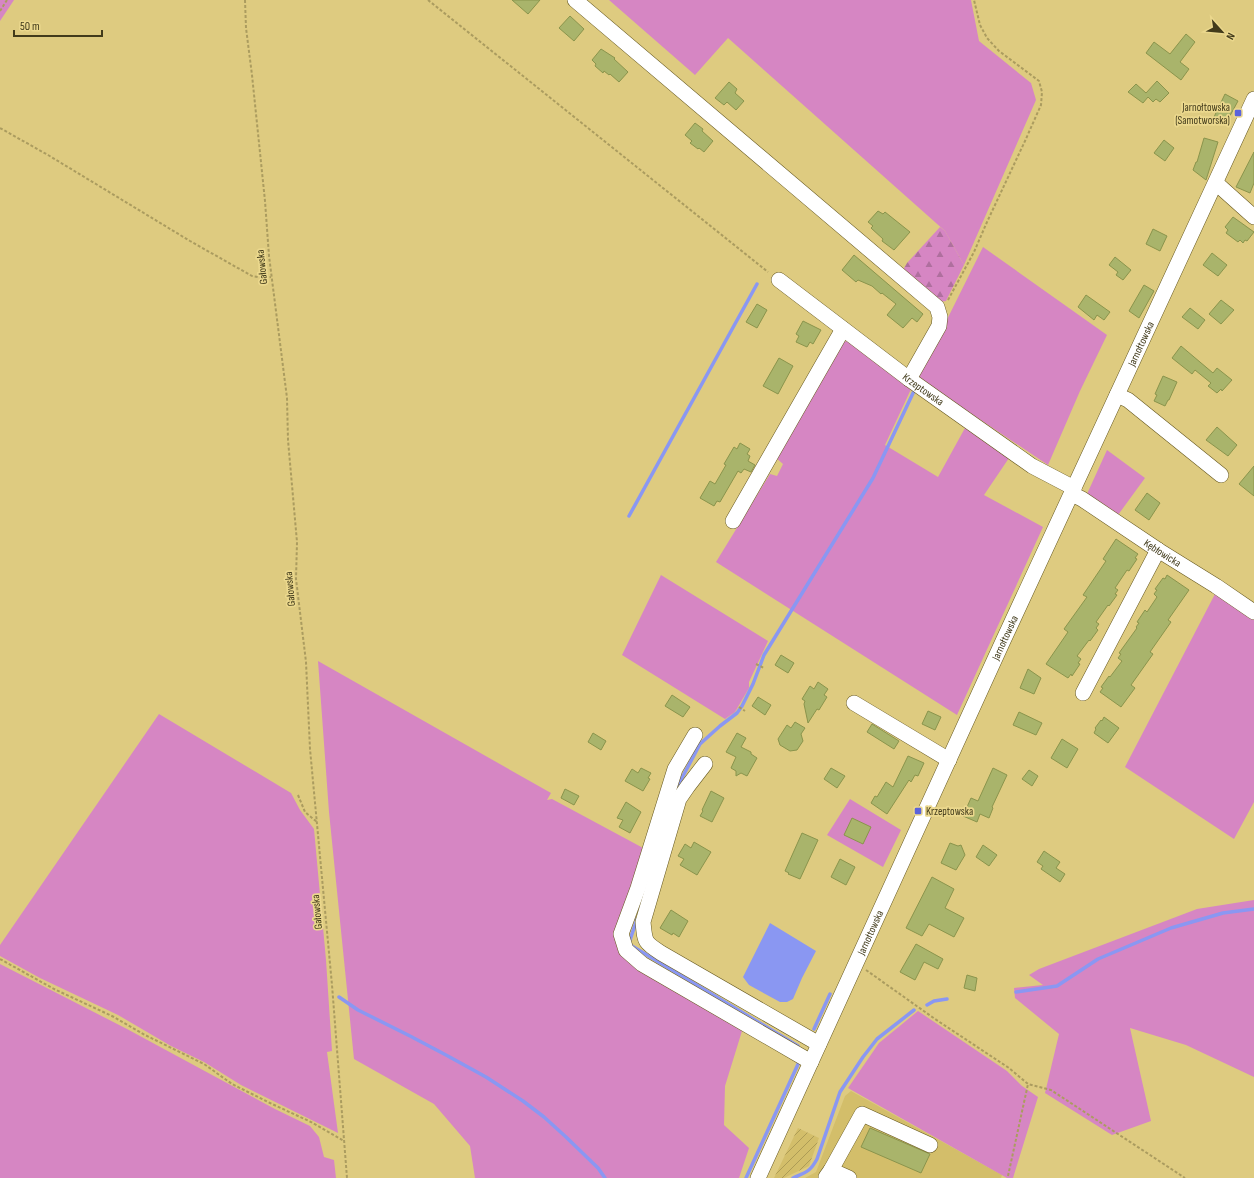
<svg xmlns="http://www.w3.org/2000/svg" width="1254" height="1178" viewBox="0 0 1254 1178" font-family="'Sofia Sans Condensed',sans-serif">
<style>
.built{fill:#d3be6a}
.industrial{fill:url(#industrial-furrows)}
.green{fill:#d686c3}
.forest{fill:url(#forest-firs)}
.water{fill:#8a97f2}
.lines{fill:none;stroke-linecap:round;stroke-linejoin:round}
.stream{stroke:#8a97f2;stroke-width:3.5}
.building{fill:#a9b46b;stroke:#8a944c}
.minor-casing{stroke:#66581f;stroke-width:16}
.path{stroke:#ab9c5f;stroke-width:2;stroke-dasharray:3 2;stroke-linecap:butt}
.minor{stroke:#fff;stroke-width:15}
.poi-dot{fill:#5b63db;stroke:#ebd88d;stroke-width:1.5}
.labels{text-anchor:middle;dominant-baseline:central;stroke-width:3.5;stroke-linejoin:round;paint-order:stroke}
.poi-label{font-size:11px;fill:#423b1b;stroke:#ebd88d;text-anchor:end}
.street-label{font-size:11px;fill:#423b1b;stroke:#ebd88d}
</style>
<defs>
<pattern id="industrial-furrows" width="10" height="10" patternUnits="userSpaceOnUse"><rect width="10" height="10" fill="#d3be6a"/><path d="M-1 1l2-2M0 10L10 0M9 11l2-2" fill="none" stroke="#ad9c56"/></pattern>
<pattern id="forest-firs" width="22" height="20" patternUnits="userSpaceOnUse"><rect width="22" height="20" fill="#d686c3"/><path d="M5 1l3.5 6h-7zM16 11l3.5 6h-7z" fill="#af6f9e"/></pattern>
</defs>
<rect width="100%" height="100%" fill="#decb80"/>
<path class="built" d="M 851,1091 L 1002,1175 L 1001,1178 L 805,1178 L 816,1172 L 845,1096 Z"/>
<path class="industrial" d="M 798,1128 L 819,1138 L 809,1166 L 784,1178 L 774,1178 Z"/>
<path class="green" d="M 0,0 L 14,0 L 0,21 Z
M 609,0 L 971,0 L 979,41 L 1031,83 L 1036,100 L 964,265 L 945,231 L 728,38 L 695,75 Z
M 983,247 L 1107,335 L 1080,391 L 1048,465 L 918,378 Z
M 847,341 L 912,387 L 885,445 L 938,477 L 965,428 L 1009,458 L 984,495 L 1043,527 L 957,715 L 716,562 L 770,474 L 777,476 L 783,464 L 775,457 L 841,343 Z
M 1107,450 L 1145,478 L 1118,515 L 1087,494 Z
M 661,575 L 768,641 L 749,682 L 749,688 L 735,712 L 725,719 L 622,655 Z
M 1215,594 L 1254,619 L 1254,802 L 1234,839 L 1125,767 Z
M 318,661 L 551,793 L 547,800 L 552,799 L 645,849 L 616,939 L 632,964 L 742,1031 L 725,1086 L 724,1125 L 749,1148 L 739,1178 L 475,1178 L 470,1146 L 434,1104 L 354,1059 L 329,812 Z
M 159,714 L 291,793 L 300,810 L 314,829 L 326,960 L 332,1051 L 327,1052 L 338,1133 L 241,1085 L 204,1062 L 171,1046 L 118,1015 L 40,978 L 0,956 L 0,945 Z
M 850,799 L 901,830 L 883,867 L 827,835 Z
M 1254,900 L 1254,1077 L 1186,1045 L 1130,1028 L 1151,1121 L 1112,1135 L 1045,1093 L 1059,1034 L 1015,998 L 1014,988 L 1043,985 L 1029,975 L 1039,969 L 1197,909 Z
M 0,964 L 127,1029 L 275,1109 L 310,1126 L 319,1137 L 324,1157 L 334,1160 L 336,1178 L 0,1178 Z
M 918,1011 L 1007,1071 L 1022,1086 L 1038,1097 L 1013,1178 L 1007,1178 L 848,1088 L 879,1043 Z"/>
<path class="forest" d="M 940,227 L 945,231 L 964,265 L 946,301 L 940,302 L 903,270 L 907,263 Z"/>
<path class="water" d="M 770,923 L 816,951 L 802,978 L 793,999 L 787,1002 L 780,1002 L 749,985 L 743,977 Z"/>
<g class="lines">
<path class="stream" d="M 629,516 L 757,284
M 675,791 L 700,744 L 720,726 L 737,713 L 742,706 L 753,684 L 764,655 L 873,478 L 914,391
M 637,919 L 629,943 L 632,946 L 798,1046
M 1016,992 L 1057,986 L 1098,959 L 1171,928 L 1223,913 L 1254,909
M 339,997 L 358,1010 L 410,1036 L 446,1055 L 486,1077 L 523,1101 L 544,1117 L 566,1137 L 598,1168 L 605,1178
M 927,1005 L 934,1001 L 947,999
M 814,1029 L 830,994
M 746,1178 L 799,1062
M 793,1178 C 806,1172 810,1172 817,1159 L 840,1092 L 863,1057 L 877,1039 L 914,1010"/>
</g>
<path class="building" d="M 512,0 L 540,0 L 528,14 Z
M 570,16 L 584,29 L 574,41 L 559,28 Z
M 1186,34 L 1195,42 L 1180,62 L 1189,69 L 1181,80 L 1146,53 L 1154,42 L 1170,54 Z
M 601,49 L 615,58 L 614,59 L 628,72 L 619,82 L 610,74 L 609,75 L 604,71 L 603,73 L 595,66 L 596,64 L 592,60 Z
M 1157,81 L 1169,93 L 1160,102 L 1156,99 L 1153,102 L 1148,97 L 1143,103 L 1128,92 L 1136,84 L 1146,93 Z
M 729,82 L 737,89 L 735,93 L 744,101 L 736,110 L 727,102 L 724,105 L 715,98 Z
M 1225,94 L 1238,101 L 1226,123 L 1214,117 Z
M 695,123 L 703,129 L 702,131 L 713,141 L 704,152 L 699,148 L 698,149 L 690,143 L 692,141 L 685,135 Z
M 1204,138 L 1218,142 L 1206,180 L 1193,170 L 1196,162 L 1197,162 Z
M 1164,140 L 1174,148 L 1165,161 L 1154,153 Z
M 1254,152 L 1254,183 L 1250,193 L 1236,187 Z
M 878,211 L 883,214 L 885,212 L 910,232 L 894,250 L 882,241 L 883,239 L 871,228 L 873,226 L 868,222 Z
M 1233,217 L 1254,232 L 1247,241 L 1245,240 L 1243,243 L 1240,240 L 1238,242 L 1226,233 L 1228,230 L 1225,227 Z
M 1153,229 L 1167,236 L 1160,251 L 1146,244 Z
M 1212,253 L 1227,265 L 1218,276 L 1203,265 Z
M 854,255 L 923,314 L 917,322 L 912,318 L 903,328 L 887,315 L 896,304 L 882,293 L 881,294 L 872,286 L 858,280 L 856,282 L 842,270 Z
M 1115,257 L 1131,270 L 1123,280 L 1116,275 L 1118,272 L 1109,265 Z
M 1144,285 L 1154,291 L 1139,318 L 1129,311 Z
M 1086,295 L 1110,312 L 1104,320 L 1097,315 L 1094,320 L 1078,307 Z
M 1221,300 L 1234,310 L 1221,324 L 1209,314 Z
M 757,304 L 767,310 L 757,328 L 746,322 Z
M 1190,308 L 1205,320 L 1198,329 L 1182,317 Z
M 803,321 L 821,330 L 813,344 L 810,342 L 807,347 L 796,342 L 799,336 L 796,334 Z
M 1181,346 L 1213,373 L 1217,368 L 1232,380 L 1222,391 L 1221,389 L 1217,393 L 1208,386 L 1211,383 L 1195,370 L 1192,374 L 1172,358 Z
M 779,358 L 793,366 L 778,394 L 763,386 Z
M 1163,376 L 1177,382 L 1169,400 L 1168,400 L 1165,406 L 1154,401 L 1157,395 L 1155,394 Z
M 1217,427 L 1237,445 L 1228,456 L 1206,440 Z
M 740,443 L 750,449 L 747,454 L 750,456 L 748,461 L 755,465 L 751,472 L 744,469 L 741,473 L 738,471 L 720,502 L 717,501 L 714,506 L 700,498 L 710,481 L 715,484 L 726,465 L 724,464 L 734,447 L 737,449 Z
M 1254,466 L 1254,496 L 1239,484 Z
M 1147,493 L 1160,503 L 1149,520 L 1135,510 Z
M 1116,539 L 1138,554 L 1135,558 L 1137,559 L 1129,571 L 1127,570 L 1115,588 L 1118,590 L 1115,594 L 1117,595 L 1109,606 L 1108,605 L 1096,622 L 1099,624 L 1096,628 L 1098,630 L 1090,641 L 1089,640 L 1077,656 L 1081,659 L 1078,663 L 1080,664 L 1072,676 L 1071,674 L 1068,678 L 1046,664 L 1068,632 L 1064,629 L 1087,597 L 1083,595 L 1106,561 L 1103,559 Z
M 1167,575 L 1189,590 L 1168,620 L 1171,622 L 1150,652 L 1153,654 L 1131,685 L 1135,688 L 1121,707 L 1100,692 L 1103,688 L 1101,687 L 1109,676 L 1110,677 L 1122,661 L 1118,658 L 1121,654 L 1119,653 L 1137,628 L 1136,627 L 1139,623 L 1137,622 L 1145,610 L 1147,612 L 1157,597 L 1154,594 L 1157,590 L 1155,589 L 1163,578 L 1165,579 Z
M 781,655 L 794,663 L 788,673 L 775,665 Z
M 1028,669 L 1041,678 L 1034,694 L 1020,688 Z
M 818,682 L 828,689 L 824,695 L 827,697 L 819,710 L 817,709 L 808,723 L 804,704 L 805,701 L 802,699 L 810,686 L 814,689 Z
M 672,695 L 690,707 L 683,717 L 665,706 Z
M 758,697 L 771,705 L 765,715 L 752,706 Z
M 928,711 L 941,717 L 935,730 L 922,724 Z
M 1019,712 L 1042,723 L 1036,735 L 1013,725 Z
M 1104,717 L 1119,728 L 1108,743 L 1094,733 L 1096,729 L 1095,728 L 1101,720 L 1102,721 Z
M 795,722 L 805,728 L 801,734 L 803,741 L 797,750 L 790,751 L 780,745 L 778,739 L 787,725 L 791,728 Z
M 872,724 L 899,741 L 894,749 L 867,732 Z
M 593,733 L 606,741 L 601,750 L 588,742 Z
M 737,733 L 746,738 L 741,747 L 751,752 L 751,754 L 757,758 L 747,776 L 741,773 L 736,776 L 736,771 L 731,768 L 736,757 L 726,752 Z
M 1062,739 L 1078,749 L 1067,768 L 1051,758 Z
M 908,756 L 924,763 L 918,776 L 915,775 L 911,782 L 909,780 L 887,814 L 871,803 L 875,796 L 877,797 L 886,782 L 893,787 Z
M 641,768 L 651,773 L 648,778 L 650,779 L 643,791 L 625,781 L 632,769 L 638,773 Z
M 831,768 L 845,776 L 837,788 L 824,779 Z
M 993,768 L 1007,775 L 992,807 L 993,808 L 989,818 L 980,814 L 977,822 L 963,816 L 971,798 L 978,801 Z
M 1029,770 L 1038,776 L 1032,786 L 1022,779 Z
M 565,789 L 579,796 L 574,805 L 561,798 Z
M 711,791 L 724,798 L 712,822 L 700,816 L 703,811 L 702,810 Z
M 626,802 L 641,812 L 630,833 L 619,827 L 623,820 L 617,818 Z
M 852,818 L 871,827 L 863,844 L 844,835 Z
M 802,833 L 818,840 L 800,879 L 788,874 L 789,873 L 785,871 Z
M 694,842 L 711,852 L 697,875 L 680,865 L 684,859 L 678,856 L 685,844 L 691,848 Z
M 950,843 L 958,846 L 961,845 L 965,855 L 956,870 L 941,863 Z
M 983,845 L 997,855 L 989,866 L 976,857 Z
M 1044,851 L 1060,862 L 1056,868 L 1065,874 L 1060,882 L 1041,869 L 1043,866 L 1037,862 Z
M 840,859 L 855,867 L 846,885 L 831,877 Z
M 932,877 L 954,889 L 945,908 L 964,918 L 954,937 L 929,924 L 922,936 L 906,928 Z
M 671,910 L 688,921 L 679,937 L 673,933 L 672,935 L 660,928 Z
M 916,944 L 943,959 L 938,969 L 924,962 L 915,980 L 900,972 Z
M 967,975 L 977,978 L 975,991 L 964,988 Z
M 870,1128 L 930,1154 L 921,1173 L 861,1147 Z"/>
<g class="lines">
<defs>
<g id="minor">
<path d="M 575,0 L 937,307 L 940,317 L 939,326 L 909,379"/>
<path d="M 1216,183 L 1254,217"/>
<path id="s1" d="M 779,280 L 909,379 L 1032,466 L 1074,488"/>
<path d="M 1117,395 L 1128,400 L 1221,475"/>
<path id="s2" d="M 1072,494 L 1082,499 L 1158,550 L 1216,586 L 1254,612"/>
<path d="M 733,521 L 843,329"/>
<path d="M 1083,693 L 1158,550"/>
<path d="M 854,703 L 949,760"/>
<path d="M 695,735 L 675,769 L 638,888 L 621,934 L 626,950 L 642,964 L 811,1062"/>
<path d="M 705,764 L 688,786 L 679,799 L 643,922 C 645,942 644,942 661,953 L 819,1044"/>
<path d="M 831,1170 L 862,1114 L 930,1145"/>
<path d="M 826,1177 L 831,1170 L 849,1178"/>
<path id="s3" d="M 758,1178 L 1003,641 L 1254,99"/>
</g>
</defs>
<use href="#minor" class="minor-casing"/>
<path class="path" d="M 245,0 L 246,28 L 252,75 L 265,201 L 269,256 L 287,398 L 288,440 L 297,542 L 296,579 L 306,662 L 310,749 L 332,985 L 347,1178
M 428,0 L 768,272
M 0,11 L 7,0
M 0,128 L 48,155 L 190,241 L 252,276 L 263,278 L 271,277
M 948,300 L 974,252 L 987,222 L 1025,141 L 1041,105 L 1042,92 L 1039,81 L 999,51 L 987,38 L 980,25 L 974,0
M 756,664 L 764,668
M 739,707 L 745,711
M 298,795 L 305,812 L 317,822
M 0,959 L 54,989 L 114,1017 L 145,1035 L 204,1064 L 232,1084 L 270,1103 L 311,1122 L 344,1141
M 866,970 L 935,1019 L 1009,1068 L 1028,1084 L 1051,1090 L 1185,1178
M 1008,1176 L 1028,1084"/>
<use href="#minor" class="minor"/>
</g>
<g class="poi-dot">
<rect x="1234" y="109" width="8" height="8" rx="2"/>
<rect x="914" y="807" width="8" height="8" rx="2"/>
</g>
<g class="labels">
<g class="poi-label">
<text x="1230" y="107">Jarnołtowska<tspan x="1230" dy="13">(Samotworska)</tspan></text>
<text x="926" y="811" text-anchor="start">Krzeptowska</text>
</g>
<g class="street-label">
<text transform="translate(262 267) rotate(-96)">Gałowska</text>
<text stroke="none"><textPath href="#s3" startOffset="918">Jarnołtowska</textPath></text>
<text stroke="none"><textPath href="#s1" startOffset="181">Krzeptowska</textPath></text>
<text stroke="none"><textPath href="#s2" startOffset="108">Kębłowicka</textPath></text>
<text transform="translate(290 589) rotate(-95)">Gałowska</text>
<text stroke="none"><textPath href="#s3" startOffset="594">Jarnołtowska</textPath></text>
<text transform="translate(317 912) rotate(-95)">Gałowska</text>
<text stroke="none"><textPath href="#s3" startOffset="270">Jarnołtowska</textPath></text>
</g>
</g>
<g transform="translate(1222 32) rotate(117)" stroke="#ebd88d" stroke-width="3" paint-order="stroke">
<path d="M0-3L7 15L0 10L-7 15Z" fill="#423b1b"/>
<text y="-6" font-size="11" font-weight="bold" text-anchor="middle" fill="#423b1b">N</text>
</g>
<path d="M14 30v6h88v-6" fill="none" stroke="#423b1b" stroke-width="2"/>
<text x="20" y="30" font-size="12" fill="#423b1b" stroke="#ebd88d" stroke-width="3" paint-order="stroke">50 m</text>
</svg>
